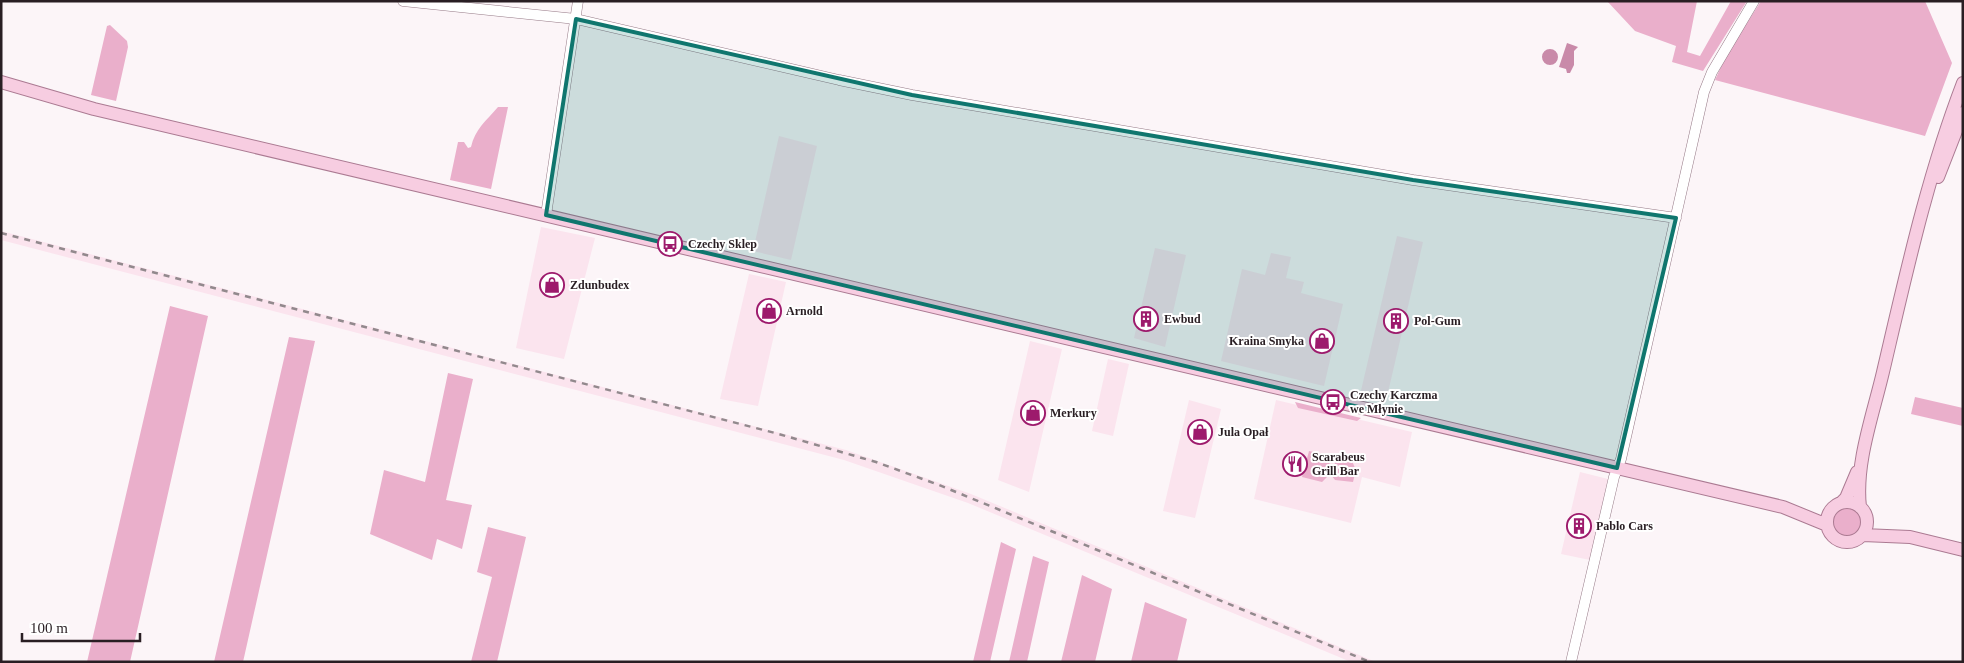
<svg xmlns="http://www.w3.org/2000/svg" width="1964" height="663" viewBox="0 0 1964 663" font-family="Georgia,serif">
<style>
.built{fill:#fbe4ee}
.green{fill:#eaafcb}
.water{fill:#c98aa9}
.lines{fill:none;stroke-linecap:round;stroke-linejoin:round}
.minor-casing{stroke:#967a87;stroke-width:11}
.major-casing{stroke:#ab7a92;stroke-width:14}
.minor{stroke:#fff;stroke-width:10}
.major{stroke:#f7cde1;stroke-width:12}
.rail{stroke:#92898d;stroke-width:2.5;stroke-dasharray:6 6;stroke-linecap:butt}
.marked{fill:#0f766e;fill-opacity:0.2;stroke:#0f766e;stroke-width:4;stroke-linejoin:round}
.labels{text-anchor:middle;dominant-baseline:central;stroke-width:4;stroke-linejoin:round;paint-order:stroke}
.poi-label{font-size:12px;font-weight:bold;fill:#291e23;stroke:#fff;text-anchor:start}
</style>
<rect width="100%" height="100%" fill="#fcf5f8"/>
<path class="built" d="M 779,136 L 817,146 L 791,260 L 753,251 Z
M 541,227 L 595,238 L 564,359 L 516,348 Z
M 1,231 L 846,450 L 971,494 L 1376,662 L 1351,662 L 968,503 L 844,460 L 1,240 Z
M 1397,236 L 1423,242 L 1386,401 L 1360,395 Z
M 1155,248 L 1186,255 L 1165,347 L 1134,338 Z
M 1271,253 L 1291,257 L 1286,278 L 1304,282 L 1301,293 L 1343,304 L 1324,386 L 1221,361 L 1242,269 L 1265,275 Z
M 749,274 L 786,282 L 758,406 L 720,399 Z
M 1030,341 L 1062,349 L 1029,492 L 998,480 Z
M 1108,359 L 1129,364 L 1113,436 L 1092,431 Z
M 1189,400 L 1221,409 L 1195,518 L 1163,511 Z
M 1276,400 L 1412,432 L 1400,487 L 1362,477 L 1351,523 L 1254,499 Z
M 1580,472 L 1608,479 L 1590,560 L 1561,554 Z"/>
<path class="green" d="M 1607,1 L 1697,1 L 1687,52 L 1700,56 L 1731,1 L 1747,1 L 1703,71 L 1672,62 L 1676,46 L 1635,31 Z
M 1761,1 L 1925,1 L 1952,63 L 1925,136 L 1715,80 L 1726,56 Z
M 110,25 L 127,41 L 128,47 L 116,101 L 91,95 L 107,26 Z
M 498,107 L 508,107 L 491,189 L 450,180 L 458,142 L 464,142 L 468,148 L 471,147 C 475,129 486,121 498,107 Z
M 170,306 L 208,316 L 130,662 L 87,662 Z
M 289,337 L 315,341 L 243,662 L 214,662 Z
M 448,373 L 473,379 L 446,500 L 472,505 L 462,549 L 437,539 L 432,560 L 370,534 L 384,470 L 425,482 Z
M 1915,397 L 1963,408 L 1963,426 L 1911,414 Z
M 1295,402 L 1361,418 L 1357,421 L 1298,408 Z
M 1309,451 L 1331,456 L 1327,477 L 1322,482 L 1302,477 Z
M 1337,457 L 1352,461 L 1356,470 L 1353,482 L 1335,480 L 1331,475 Z
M1833 523a15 15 0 1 1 30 0a15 15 0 1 1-30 0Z
M 488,527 L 526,537 L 497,662 L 471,662 L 492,577 L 477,572 Z
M 1001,542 L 1016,549 L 990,662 L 973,662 Z
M 1033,556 L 1049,562 L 1027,662 L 1009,662 Z
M 1082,575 L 1112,589 L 1095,662 L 1061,662 Z
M 1145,602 L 1187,619 L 1177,662 L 1131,662 Z"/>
<path class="water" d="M 1567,43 L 1578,47 L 1574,51 L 1574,65 L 1570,73 L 1567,73 L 1566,69 L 1559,67 Z
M1542 57a8 8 0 1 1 16 0a8 8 0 1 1-16 0Z"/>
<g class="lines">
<defs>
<path id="minor" d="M 403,1 L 576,19 L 839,80 L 912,95 L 1413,180 L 1676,218
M 546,215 L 578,1
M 1571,662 L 1614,477 L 1621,459 L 1704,92 L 1712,72 L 1754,1"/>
<path id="major" d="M 1,82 L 94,109 L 1783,507 L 1827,525
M 1938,177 L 1963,113
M1827 522a20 20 0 1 1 40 0a20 20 0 1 1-40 0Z
M 1841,503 L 1846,498 L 1857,472
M 1860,507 C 1855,463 1873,415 1883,372 C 1906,274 1927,177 1963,83
M 1863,535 L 1910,537 L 1963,550"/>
</defs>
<use href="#minor" class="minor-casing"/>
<use href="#major" class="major-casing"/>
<use href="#minor" class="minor"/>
<use href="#major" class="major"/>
<path class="rail" d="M 1,233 L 775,433 L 876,462 L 939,485 L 1370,662"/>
</g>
<path class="marked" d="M 576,19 L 912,95 L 1413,180 L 1676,218 L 1617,468 L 546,215 Z"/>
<defs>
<symbol id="bus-ring" viewBox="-11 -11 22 22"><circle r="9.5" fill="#fff" stroke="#9d1a6c" stroke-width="1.5"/><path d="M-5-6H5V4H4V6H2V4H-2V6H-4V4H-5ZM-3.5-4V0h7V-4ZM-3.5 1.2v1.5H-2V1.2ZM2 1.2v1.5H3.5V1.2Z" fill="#9d1a6c"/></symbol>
<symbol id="shop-ring" viewBox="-11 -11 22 22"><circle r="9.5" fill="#fff" stroke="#9d1a6c" stroke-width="1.5"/><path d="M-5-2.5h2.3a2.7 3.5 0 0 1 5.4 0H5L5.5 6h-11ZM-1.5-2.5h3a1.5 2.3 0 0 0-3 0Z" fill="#9d1a6c"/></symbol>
<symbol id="building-ring" viewBox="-11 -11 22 22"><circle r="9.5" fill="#fff" stroke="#9d1a6c" stroke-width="1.5"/><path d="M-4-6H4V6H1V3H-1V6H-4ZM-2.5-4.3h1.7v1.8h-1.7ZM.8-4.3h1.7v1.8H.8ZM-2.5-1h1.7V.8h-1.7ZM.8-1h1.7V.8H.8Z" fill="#9d1a6c"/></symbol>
<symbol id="restaurant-ring" viewBox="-11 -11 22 22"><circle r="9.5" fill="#fff" stroke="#9d1a6c" stroke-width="1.5"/><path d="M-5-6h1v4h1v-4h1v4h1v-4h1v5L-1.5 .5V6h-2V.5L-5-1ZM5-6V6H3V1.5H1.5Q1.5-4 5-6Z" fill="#9d1a6c"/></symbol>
</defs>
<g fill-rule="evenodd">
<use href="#bus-ring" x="656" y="230" width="28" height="28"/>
<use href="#shop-ring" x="538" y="271" width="28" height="28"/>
<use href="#shop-ring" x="755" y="297" width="28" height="28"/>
<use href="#building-ring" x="1132" y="305" width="28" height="28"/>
<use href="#building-ring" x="1382" y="307" width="28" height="28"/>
<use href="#shop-ring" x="1308" y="327" width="28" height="28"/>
<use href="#bus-ring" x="1319" y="388" width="28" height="28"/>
<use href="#shop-ring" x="1019" y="399" width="28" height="28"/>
<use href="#shop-ring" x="1186" y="418" width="28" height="28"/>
<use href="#restaurant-ring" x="1281" y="450" width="28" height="28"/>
<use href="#building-ring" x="1565" y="512" width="28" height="28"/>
</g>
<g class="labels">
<g class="poi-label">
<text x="688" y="244">Czechy Sklep</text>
<text x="570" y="285">Zdunbudex</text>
<text x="786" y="311">Arnold</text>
<text x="1164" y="319">Ewbud</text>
<text x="1414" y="321">Pol-Gum</text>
<text x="1304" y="341" text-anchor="end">Kraina Smyka</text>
<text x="1350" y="395">Czechy Karczma<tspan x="1350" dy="14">we Młynie</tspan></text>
<text x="1050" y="413">Merkury</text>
<text x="1218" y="432">Jula Opał</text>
<text x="1312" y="457">Scarabeus<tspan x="1312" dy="14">Grill Bar</tspan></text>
<text x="1596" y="526">Pablo Cars</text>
</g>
</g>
<rect width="1964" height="663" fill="none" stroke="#291e23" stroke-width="5"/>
<path d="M22 633v8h118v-8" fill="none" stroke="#291e23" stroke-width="2.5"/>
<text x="30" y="633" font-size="15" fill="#291e23" stroke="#ffffff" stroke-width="4" paint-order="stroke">100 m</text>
</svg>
